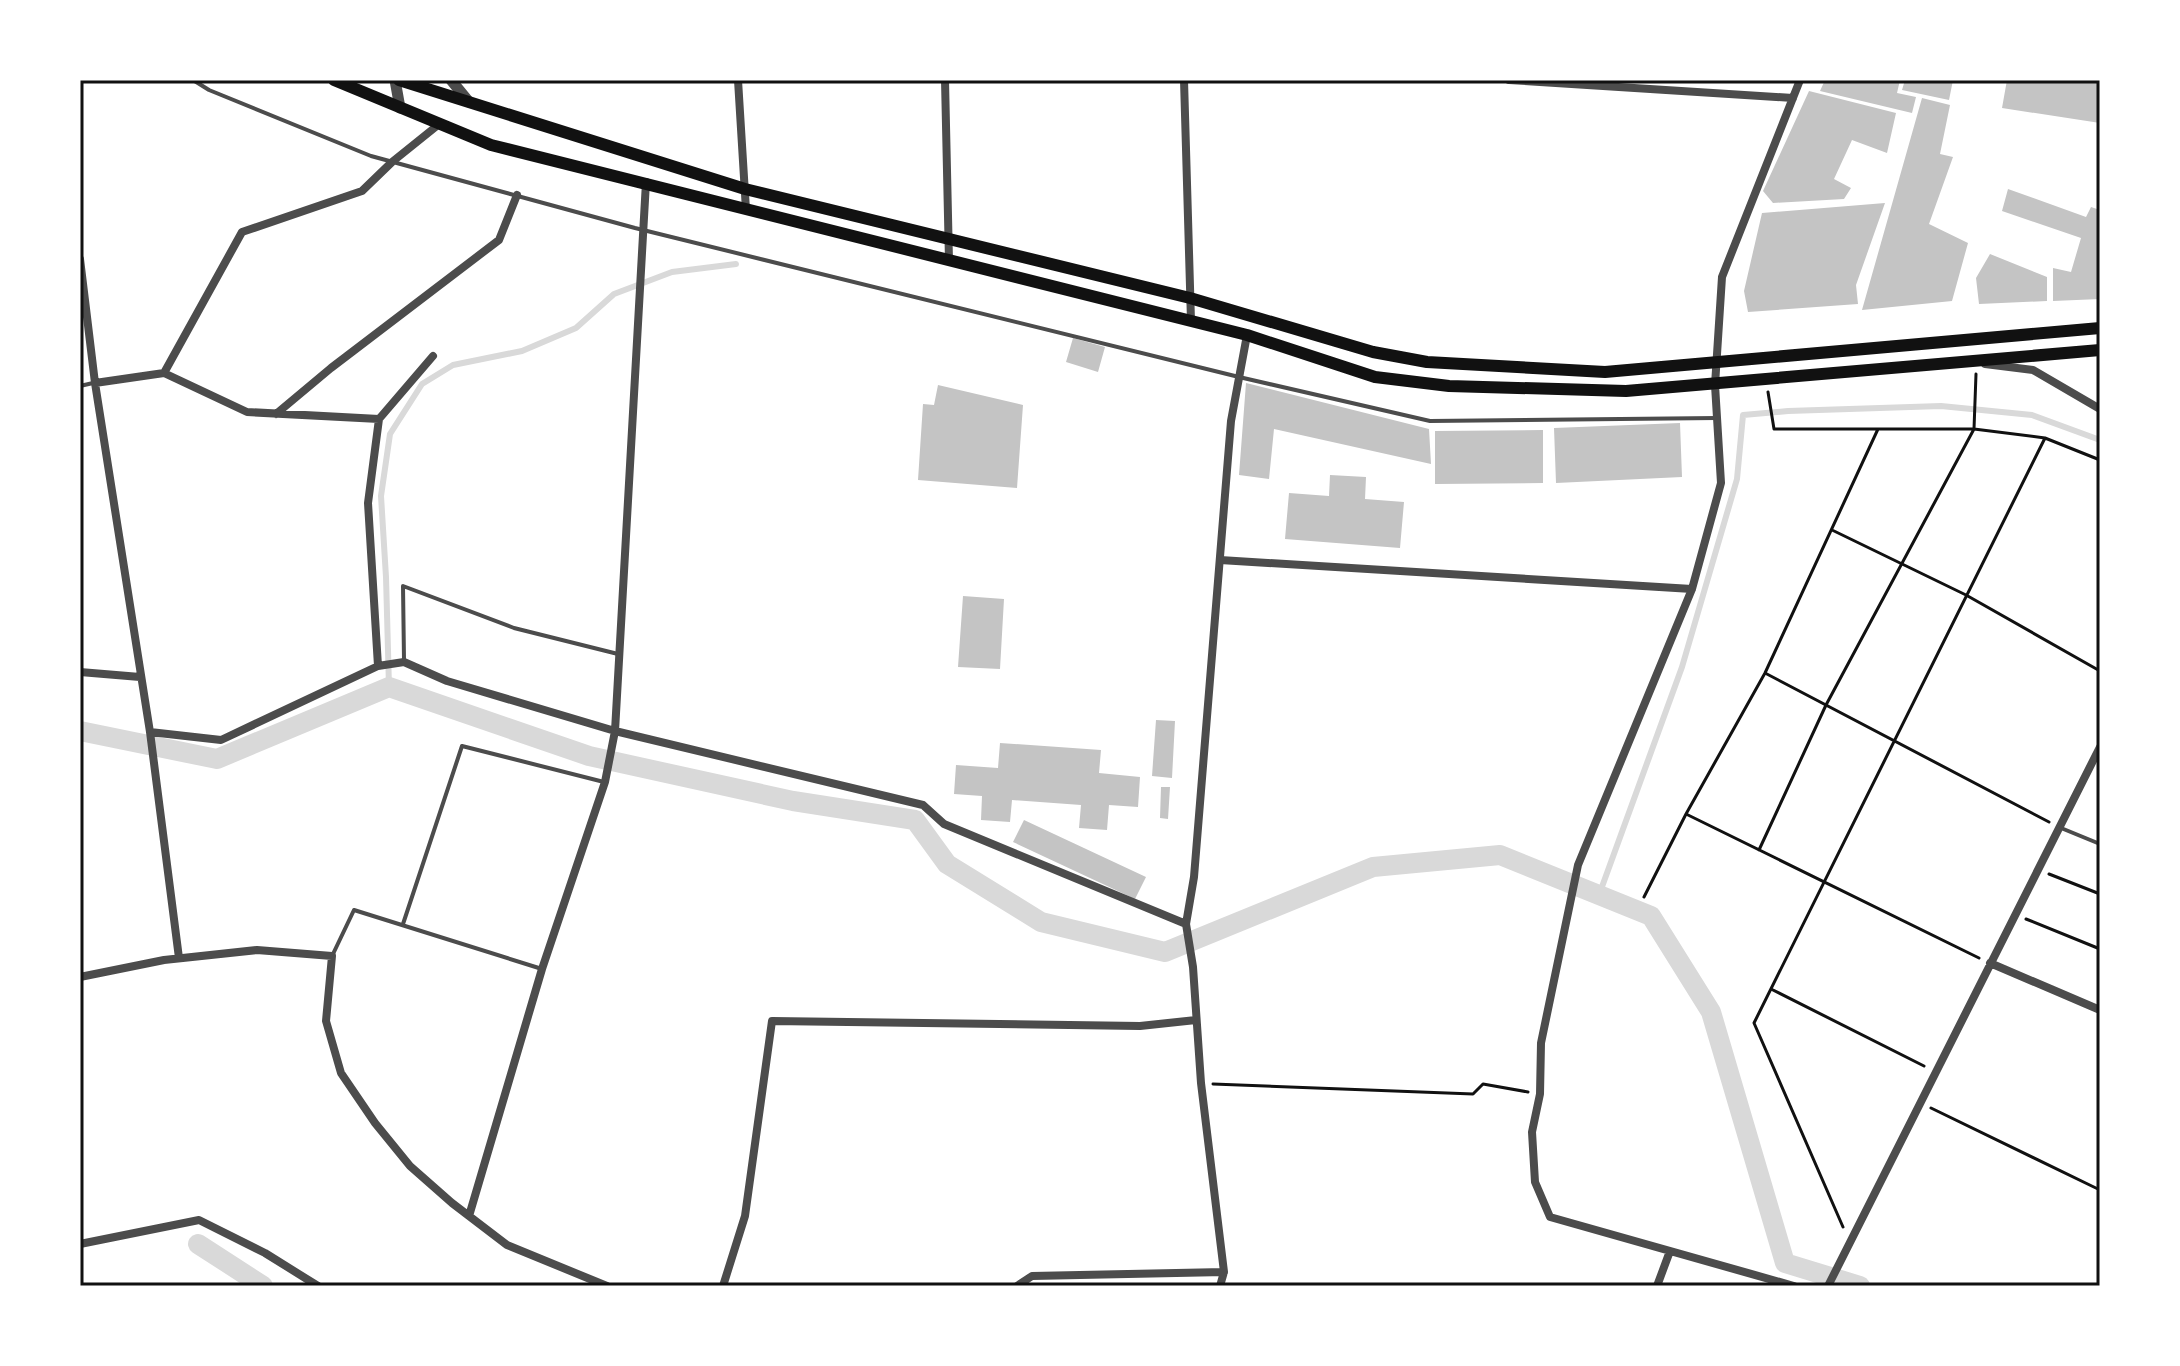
<svg xmlns="http://www.w3.org/2000/svg" width="2180" height="1366" viewBox="0 0 2180 1366" font-family="Poppins,sans-serif">
<style>
.lines{fill:none;stroke-linecap:round;stroke-linejoin:round}
.stream{stroke:#d9d9d9;stroke-width:6}
.canal{stroke:#d9d9d9;stroke-width:20}
.building{fill:#c4c4c4}
.path{stroke:#111;stroke-width:3}
.service{stroke:#4c4c4c;stroke-width:4}
.minor{stroke:#4c4c4c;stroke-width:8}
.tertiary{stroke:#4c4c4c;stroke-width:11}
.secondary{stroke:#111;stroke-width:12}
.neatline{fill:none;stroke:#111;stroke-width:3}
</style>
<rect width="100%" height="100%" fill="#fff"/>
<g class="lines">
<path class="stream" d="M 389,687 L 386,577 L 381,496 L 390,434 L 422,384 L 453,365 L 522,351 L 576,328 L 614,294 L 672,272 L 736,264
M 1599,895 L 1682,667 L 1737,479 L 1743,415 L 1788,411 L 1941,406 L 2032,415 L 2100,440"/>
<path class="canal" d="M 80,731 L 217,759 L 389,687 L 589,756 L 793,801 L 915,820 L 947,864 L 1041,922 L 1165,952 L 1373,867 L 1500,855 L 1651,916 L 1711,1012 L 1785,1263 L 1860,1286
M 198,1244 L 263,1286"/>
</g>
<path class="building" d="M 1825,80 L 1900,80 L 1897,93 L 1916,97 L 1912,113 L 1820,91 Z
M 1905,80 L 1953,80 L 1949,100 L 1902,90 Z
M 2007,80 L 2100,80 L 2100,123 L 2002,108 Z
M 1809,91 L 1896,113 L 1887,153 L 1852,140 L 1834,179 L 1851,188 L 1844,199 L 1773,203 L 1763,191 Z
M 1922,98 L 1950,105 L 1940,154 L 1953,157 L 1929,224 L 1968,243 L 1952,301 L 1862,310 Z
M 2008,189 L 2086,217 L 2091,207 L 2100,210 L 2100,299 L 2053,301 L 2053,268 L 2071,272 L 2081,238 L 2002,211 Z
M 1885,203 L 1856,285 L 1858,304 L 1748,312 L 1744,291 L 1762,213 Z
M 1990,254 L 2047,277 L 2047,301 L 1979,304 L 1976,278 Z
M 1073,338 L 1105,347 L 1098,372 L 1066,362 Z
M 1246,383 L 1429,429 L 1431,464 L 1274,429 L 1269,479 L 1239,475 Z
M 938,385 L 1023,405 L 1017,488 L 918,480 L 923,404 L 934,405 Z
M 1680,423 L 1682,477 L 1556,483 L 1554,428 Z
M 1543,430 L 1543,483 L 1435,484 L 1435,431 Z
M 1330,475 L 1366,477 L 1365,499 L 1404,502 L 1400,548 L 1285,539 L 1289,493 L 1329,496 Z
M 963,596 L 1004,599 L 1000,669 L 958,667 Z
M 1156,720 L 1175,721 L 1172,778 L 1152,776 Z
M 1000,743 L 1101,750 L 1099,773 L 1140,777 L 1138,807 L 1109,805 L 1107,830 L 1079,828 L 1081,805 L 1012,800 L 1010,822 L 981,820 L 982,796 L 954,794 L 956,765 L 998,768 Z
M 1161,787 L 1170,787 L 1168,819 L 1160,818 Z
M 1024,820 L 1146,877 L 1135,899 L 1013,842 Z"/>
<g class="lines">
<path class="path" d="M 1768,392 L 1774,429 L 1974,429 L 2045,438 L 2100,460
M 1832,530 L 1966,595 L 2100,671
M 1765,673 L 2049,822
M 1686,814 L 1979,958
M 1759,850 L 1826,705 L 1974,429 L 1976,374
M 2049,874 L 2100,894
M 1644,897 L 1686,814 L 1765,673 L 1878,429
M 2026,919 L 2100,949
M 1771,989 L 1924,1066
M 1213,1084 L 1473,1094 L 1483,1084 L 1528,1092
M 1931,1108 L 2100,1190
M 1843,1227 L 1754,1023 L 2045,438"/>
<path class="service" d="M 193,80 L 209,90 L 371,156 L 635,228 L 1239,377 L 1430,421 L 1717,418
M 80,386 L 93,383
M 404,660 L 403,586 L 514,628 L 618,654
M 2061,828 L 2100,844
M 403,924 L 462,746 L 604,782
M 333,954 L 354,910 L 542,969"/>
<path class="minor" d="M 738,80 L 746,210
M 945,80 L 949,261
M 1184,80 L 1191,321
M 1509,80 L 1793,98
M 80,259 L 95,383 L 150,732 L 179,958
M 1985,364 L 2033,370 L 2100,409
M 164,373 L 247,412 L 379,419
M 95,383 L 164,373 L 242,232 L 362,191 L 392,162 L 438,125
M 276,414 L 331,368 L 499,240 L 517,195
M 1220,560 L 1692,589
M 378,666 L 404,662 L 447,681 L 615,731 L 923,805 L 944,824 L 1186,924
M 80,672 L 140,677
M 150,732 L 221,740 L 378,666 L 368,503 L 379,419 L 433,356
M 1990,963 L 2100,1010
M 80,977 L 164,960 L 257,950 L 332,956 L 326,1021 L 341,1073 L 375,1123 L 410,1166 L 452,1203 L 507,1245 L 607,1286
M 469,1216 L 542,969 L 605,782 L 615,731 L 646,182
M 80,1244 L 199,1220 L 265,1253 L 318,1286
M 723,1286 L 745,1216 L 772,1021 L 1140,1026 L 1196,1020
M 1017,1286 L 1032,1276 L 1224,1272
M 1220,1286 L 1224,1272 L 1201,1083 L 1193,967 L 1186,924 L 1194,877 L 1231,421 L 1247,335
M 1657,1286 L 1670,1251
M 1794,1286 L 1550,1217 L 1535,1182 L 1532,1132 L 1540,1094 L 1541,1043 L 1578,865 L 1692,589 L 1721,483 L 1715,385 L 1722,277 L 1800,80
M 1828,1286 L 2100,747"/>
<path class="tertiary" d="M 395,80 L 400,108
M 451,80 L 469,102"/>
<path class="secondary" d="M 334,80 L 491,145 L 1247,335 L 1375,377 L 1449,386 L 1626,391 L 2100,350
M 399,80 L 745,189 L 1190,298 L 1373,352 L 1427,362 L 1605,372 L 2100,328"/>
</g>
<rect width="2180" height="1366" fill="none" stroke="#ffffff" stroke-width="164"/>
<rect x="82" y="82" width="2016" height="1202" class="neatline"/>
</svg>
